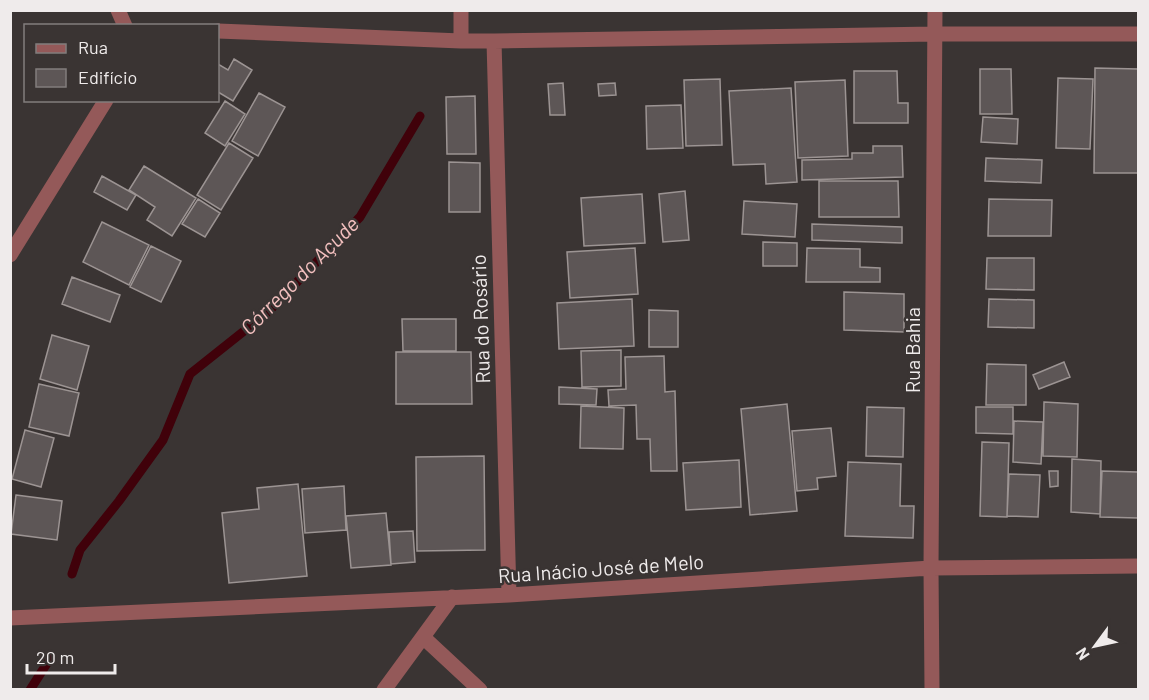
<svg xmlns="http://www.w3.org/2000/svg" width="1149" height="700" viewBox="0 0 1149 700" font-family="Barlow,sans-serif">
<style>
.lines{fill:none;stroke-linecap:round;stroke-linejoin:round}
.stream{stroke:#40010a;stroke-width:9}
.building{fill:#5d5656;stroke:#9c9493;stroke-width:1.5}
.street{stroke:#945959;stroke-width:15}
.labels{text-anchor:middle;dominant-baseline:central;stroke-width:5;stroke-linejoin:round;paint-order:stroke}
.street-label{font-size:20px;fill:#efebeb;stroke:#3a3433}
.water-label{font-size:21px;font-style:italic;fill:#f4c1c0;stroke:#3a3433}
</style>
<rect width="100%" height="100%" fill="#3a3433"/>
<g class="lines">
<path class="stream" d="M 72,574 L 80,550 L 119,501 L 163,440 L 190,374 L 268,312 L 360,217 L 420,116
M 30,690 L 51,657"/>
</g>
<path class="building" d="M 234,59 L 252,70 L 233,101 L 218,92 L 218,64 L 228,70 Z
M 1095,68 L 1138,69 L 1138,173 L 1094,173 Z
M 980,69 L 1011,69 L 1012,114 L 980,114 Z
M 854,71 L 897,71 L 898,103 L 908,103 L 908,123 L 854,123 Z
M 1058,78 L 1093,79 L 1090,149 L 1056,148 Z
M 720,79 L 722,145 L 686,146 L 684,80 Z
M 845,80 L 848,156 L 798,158 L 795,82 Z
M 563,83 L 565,115 L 550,115 L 548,84 Z
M 615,83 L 616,95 L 599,96 L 598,84 Z
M 791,88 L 797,182 L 766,184 L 765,164 L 733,165 L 729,91 Z
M 259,93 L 285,107 L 258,156 L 232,141 Z
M 475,96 L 476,154 L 447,154 L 446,97 Z
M 225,101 L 245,114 L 225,146 L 205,133 Z
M 681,105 L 683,148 L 647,149 L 646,106 Z
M 983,117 L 1018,119 L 1017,144 L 981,142 Z
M 229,143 L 253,158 L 221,210 L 197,195 Z
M 873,146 L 902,146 L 903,177 L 802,180 L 802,160 L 852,159 L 852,153 L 873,153 Z
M 986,158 L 1042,160 L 1041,183 L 985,181 Z
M 449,162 L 480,163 L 480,212 L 449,212 Z
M 144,166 L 196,198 L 172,236 L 147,220 L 155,207 L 129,190 Z
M 102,176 L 136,195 L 127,210 L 94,192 Z
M 819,181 L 898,181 L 899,217 L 819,217 Z
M 685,191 L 689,240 L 663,242 L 659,194 Z
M 642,194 L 645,243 L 584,246 L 581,198 Z
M 198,199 L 220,213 L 205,237 L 182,224 Z
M 989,199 L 1052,200 L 1051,236 L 988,236 Z
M 744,201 L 797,204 L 795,237 L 742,234 Z
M 102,222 L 149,245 L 129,285 L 83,262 Z
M 812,224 L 902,227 L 902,243 L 812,240 Z
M 763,242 L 797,243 L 797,266 L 763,266 Z
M 151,246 L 181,261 L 161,302 L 130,287 Z
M 635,248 L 638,294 L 570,298 L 567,252 Z
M 807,248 L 860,249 L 860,267 L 880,268 L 880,282 L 806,282 Z
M 987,258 L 1034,258 L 1034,290 L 986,289 Z
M 72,277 L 120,295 L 110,322 L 62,304 Z
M 844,292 L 904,294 L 904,332 L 844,330 Z
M 632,299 L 634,346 L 559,349 L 557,303 Z
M 989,299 L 1034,300 L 1034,328 L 988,327 Z
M 649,310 L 678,311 L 678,347 L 649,347 Z
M 402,319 L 456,319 L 456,351 L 403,351 Z
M 52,335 L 89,346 L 77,390 L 40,379 Z
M 621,350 L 621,386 L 582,387 L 581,351 Z
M 396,352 L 471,352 L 472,404 L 396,404 Z
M 664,356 L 665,392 L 675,391 L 677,471 L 651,471 L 650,439 L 637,439 L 636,405 L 609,406 L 608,390 L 626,389 L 625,357 Z
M 1064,362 L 1070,377 L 1039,389 L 1033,375 Z
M 987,364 L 1026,365 L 1026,405 L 986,405 Z
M 39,384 L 79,393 L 69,436 L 29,427 Z
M 559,387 L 597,389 L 596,405 L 559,404 Z
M 1044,402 L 1078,404 L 1077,457 L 1043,456 Z
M 787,404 L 797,511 L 750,515 L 741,409 Z
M 581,406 L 624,408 L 623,449 L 580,448 Z
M 867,407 L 904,408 L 903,457 L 866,456 Z
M 976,407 L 1013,407 L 1013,434 L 976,433 Z
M 1014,421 L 1043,422 L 1041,464 L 1013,462 Z
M 831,428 L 836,476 L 817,478 L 818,489 L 797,491 L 792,431 Z
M 25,430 L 54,438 L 41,487 L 12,479 Z
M 982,442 L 1009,443 L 1007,517 L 980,516 Z
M 484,456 L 485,550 L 417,551 L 416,457 Z
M 1072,459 L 1101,461 L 1100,514 L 1071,512 Z
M 739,460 L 741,507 L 686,510 L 683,463 Z
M 848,462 L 901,464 L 900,506 L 914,506 L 913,538 L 845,536 Z
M 1049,471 L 1058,471 L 1058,486 L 1050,487 Z
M 1102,471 L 1138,472 L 1138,518 L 1100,517 Z
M 1009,474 L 1040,475 L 1038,517 L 1007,516 Z
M 298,484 L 307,576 L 229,583 L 222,513 L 259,509 L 257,488 Z
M 344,486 L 346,530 L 305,533 L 302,489 Z
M 16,495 L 62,501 L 57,540 L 11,534 Z
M 386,513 L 391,565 L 351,568 L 346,516 Z
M 413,531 L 415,562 L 391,564 L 389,532 Z"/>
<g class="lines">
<path class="street" d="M 118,10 L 125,26
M 218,31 L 461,41 L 494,41 L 935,34 L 1138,34
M 461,41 L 461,10
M 494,41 L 509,595
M 10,255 L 106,100
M 10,618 L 509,595 L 931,568 L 1138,566
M 423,637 L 480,690
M 384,690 L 452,597
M 932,690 L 931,568 L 935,10"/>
</g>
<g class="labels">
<g class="street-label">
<text transform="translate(480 319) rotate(-92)">Rua do Rosário</text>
<text transform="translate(912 350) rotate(-90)">Rua Bahia</text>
<text transform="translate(601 568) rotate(-4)">Rua Inácio José de Melo</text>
</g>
<g class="water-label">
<text transform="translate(299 275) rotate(-45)">Córrego do Açude</text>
</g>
</g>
<rect width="1149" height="700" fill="none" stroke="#efebeb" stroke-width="24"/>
<rect x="24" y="24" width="195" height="78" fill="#3a3433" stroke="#827d7d" stroke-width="1.5"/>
<rect x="36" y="44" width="30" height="9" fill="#945959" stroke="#827d7d" stroke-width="1.5"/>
<text x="78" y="54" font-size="18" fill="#efebeb">Rua</text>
<rect x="36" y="69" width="30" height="18" fill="#5d5656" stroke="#827d7d" stroke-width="1.5"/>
<text x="78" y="84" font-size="18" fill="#efebeb">Edifício</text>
<g transform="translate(1095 646) rotate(237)" stroke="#3a3433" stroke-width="4.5" paint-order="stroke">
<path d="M0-4.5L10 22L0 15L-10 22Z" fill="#efebeb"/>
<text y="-9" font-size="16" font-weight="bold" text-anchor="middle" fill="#efebeb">N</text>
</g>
<path d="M27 664v9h88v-9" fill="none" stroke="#efebeb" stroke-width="3"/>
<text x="36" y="664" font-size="18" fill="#efebeb" stroke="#3a3433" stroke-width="4.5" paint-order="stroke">20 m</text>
</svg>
